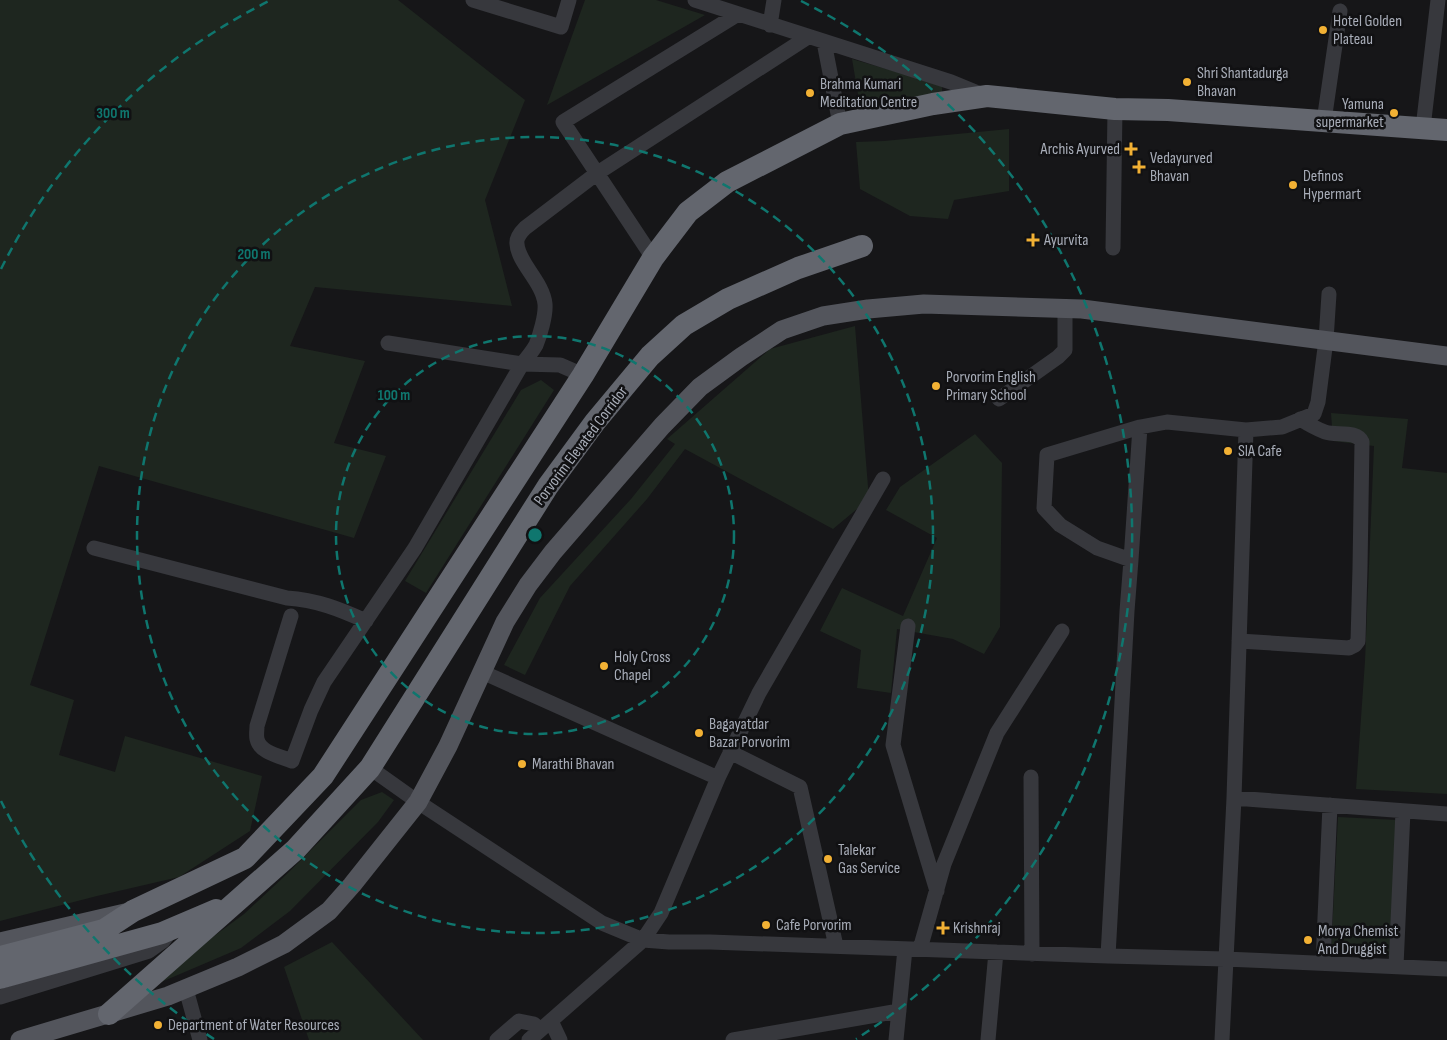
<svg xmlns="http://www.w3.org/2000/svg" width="1447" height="1040" viewBox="0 0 1447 1040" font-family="'Sofia Sans Condensed',sans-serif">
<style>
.green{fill:#1e261f}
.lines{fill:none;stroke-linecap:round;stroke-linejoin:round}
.minor{stroke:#37383d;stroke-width:15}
.major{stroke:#53555c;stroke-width:19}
.highway{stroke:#63666e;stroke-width:22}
.ring{fill:none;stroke:#0f766e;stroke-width:2.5;stroke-dasharray:9 6}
.poi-dot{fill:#f2b134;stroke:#111113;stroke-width:2}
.labels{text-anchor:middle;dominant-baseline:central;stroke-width:5;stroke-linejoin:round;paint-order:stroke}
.poi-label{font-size:16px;fill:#a8adb8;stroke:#111113;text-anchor:start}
.street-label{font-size:16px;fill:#a8adb8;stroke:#111113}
.centre{fill:#0f766e;stroke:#111113;stroke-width:2.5}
.ring-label{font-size:15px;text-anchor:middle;font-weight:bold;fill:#0f766e;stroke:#111113;stroke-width:5;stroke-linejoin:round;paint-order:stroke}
</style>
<rect width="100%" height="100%" fill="#161618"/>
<path class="green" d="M 0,0 L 398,0 L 525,100 L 485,200 L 512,306 L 315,287 L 290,346 L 365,361 L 334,443 L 386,456 L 354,538 L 99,466 L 30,685 L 74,700 L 59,755 L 115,772 L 125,736 L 262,776 L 250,831 L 179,877 L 97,896 L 0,921 Z
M 585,0 L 656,0 L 705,15 L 547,105 Z
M 852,59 L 942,85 L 942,95 L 867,107 L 859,100 Z
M 1009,129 L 1009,191 L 954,200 L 948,219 L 910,216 L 860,189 L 856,142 L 884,141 Z
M 855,326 L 869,499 L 833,529 L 685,449 L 647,499 L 570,586 L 525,675 L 504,665 L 540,598 L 631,499 L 675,444 L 667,439 L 770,349 Z
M 541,380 L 554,390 L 426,593 L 405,581 L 521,390 Z
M 1331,413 L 1408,419 L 1402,468 L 1447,473 L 1447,794 L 1356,789 L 1365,661 L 1374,446 L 1333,441 Z
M 975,434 L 1002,463 L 1000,627 L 984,654 L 953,639 L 897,629 L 891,693 L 857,688 L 861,650 L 820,631 L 842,588 L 903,616 L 937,538 L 886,510 L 900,487 Z
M 382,792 L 394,800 L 378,822 L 290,911 L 241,948 L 159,983 L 157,978 L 244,914 L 288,873 L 361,800 Z
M 1338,817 L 1397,820 L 1389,956 L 1331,953 Z
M 332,942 L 423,1040 L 309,1040 L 284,967 Z"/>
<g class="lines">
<path class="minor" d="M 473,0 L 561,27 L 569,0
M 695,0 L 951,82 L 985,96
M 770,25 L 774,0
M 824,42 L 840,124
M 1324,121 L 1340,11
M 1423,128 L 1438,0
M 1113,248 L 1115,109
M 653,258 L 563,122 L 738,14
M 388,343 L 522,364 L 560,365 L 583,375
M 999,399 L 1058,357 L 1065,350 L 1065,308
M 94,548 L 287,598 C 317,600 339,609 366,621
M 1131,560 L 1097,548 L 1060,525 L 1044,508 L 1047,455 L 1140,427
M 291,616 L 257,726 C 257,730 256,735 257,739 C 260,753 280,756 292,761 L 311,710 L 324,682 L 415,548 L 522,364 C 527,358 532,352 536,345 C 540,335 546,315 545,304 C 543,282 518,263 517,244 C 516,238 521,232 525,228 L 596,174 L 808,37
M 908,626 L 893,745 L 937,891
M 1239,641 L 1349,648 L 1355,645 L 1358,641 L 1360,568 L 1362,442 C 1357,430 1336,436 1325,432 C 1317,429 1308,424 1300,419
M 482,672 L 718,778
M 730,752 L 800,787 L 836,946
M 370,768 L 418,802 L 602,923 L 643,940 L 669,942 L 710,942 L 1108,956 L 1225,959 L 1447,969
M 1031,777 L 1032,954
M 1234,798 L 1447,814
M 920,949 L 944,864 L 997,733 L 1062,631
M 1108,956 L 1127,611 L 1131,560 L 1140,427 L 1167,422 L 1246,430
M 1323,963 L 1330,805
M 1396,966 L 1403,811
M 186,989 L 200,1040
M 0,997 L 149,951 L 163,941 L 170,932
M 551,1021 L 560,1040
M 497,1040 L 519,1021 L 534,1024 L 539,1030
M 529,1040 L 643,940 L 661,913 L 718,778 L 759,693 L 883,479
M 733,1040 L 899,1011
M 896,1040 L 905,949
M 988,1040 L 996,952
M 1222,1040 L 1234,798 L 1246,430 L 1282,427 L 1314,414 L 1318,402 L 1326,340 L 1329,294"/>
<path class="major" d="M 0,942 L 125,913
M 20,1040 L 168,996 L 238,967 L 284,944 L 329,911 L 352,885 L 418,802 L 448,746 L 505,622 L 528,585 L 553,552 L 662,426 L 700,387 L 741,357 L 782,330 L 823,316 L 868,309 L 924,304 L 1082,309 L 1447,356"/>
<path class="highway" d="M 0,957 L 104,930 L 133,911 L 245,858 L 323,776 L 583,375 L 653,258 L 688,212 L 727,182 L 840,124 L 933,104 L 987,96 L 1115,109 L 1168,110 L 1447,130
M 0,978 L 162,933 L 216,910
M 109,1014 L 296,849 L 370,768 L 548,486 L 595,422 L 650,356 L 684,325 L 728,299 L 798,268 L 862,246"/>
</g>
<g class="ring">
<circle cx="535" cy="535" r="199"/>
<circle cx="535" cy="535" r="398"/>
<path d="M214 1039A597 597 0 0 1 1 801M1 269A597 597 0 0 1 269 1M801 1A597 597 0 0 1 856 1039"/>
</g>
<g class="poi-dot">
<circle cx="1323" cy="30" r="5"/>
<circle cx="1187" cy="82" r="5"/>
<circle cx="810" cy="93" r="5"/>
<circle cx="1394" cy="113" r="5"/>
<path d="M1128.5 141.5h5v5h5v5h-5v5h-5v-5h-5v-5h5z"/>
<path d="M1136.5 159.5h5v5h5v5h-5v5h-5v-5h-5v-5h5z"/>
<circle cx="1293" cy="185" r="5"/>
<path d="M1030.5 232.5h5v5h5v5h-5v5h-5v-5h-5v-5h5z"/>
<circle cx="936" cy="386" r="5"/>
<circle cx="1228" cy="451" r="5"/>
<circle cx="604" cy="666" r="5"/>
<circle cx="699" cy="733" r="5"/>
<circle cx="522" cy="764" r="5"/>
<circle cx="828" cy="859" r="5"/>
<circle cx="766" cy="925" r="5"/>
<path d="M940.5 920.5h5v5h5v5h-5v5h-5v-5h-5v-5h5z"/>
<circle cx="1308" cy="940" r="5"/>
<circle cx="158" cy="1025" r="5"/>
</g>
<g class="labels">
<g class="poi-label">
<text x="1333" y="21">Hotel Golden<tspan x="1333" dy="18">Plateau</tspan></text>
<text x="1197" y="73">Shri Shantadurga<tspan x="1197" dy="18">Bhavan</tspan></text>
<text x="820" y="84">Brahma Kumari<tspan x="820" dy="18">Meditation Centre</tspan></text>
<text x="1384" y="104" text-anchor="end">Yamuna<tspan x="1384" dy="18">supermarket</tspan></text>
<text x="1120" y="149" text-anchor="end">Archis Ayurved</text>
<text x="1150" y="158">Vedayurved<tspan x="1150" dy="18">Bhavan</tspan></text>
<text x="1303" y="176">Definos<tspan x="1303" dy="18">Hypermart</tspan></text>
<text x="1044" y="240">Ayurvita</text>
<text x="946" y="377">Porvorim English<tspan x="946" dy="18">Primary School</tspan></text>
<text x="1238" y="451">SIA Cafe</text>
<text x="614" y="657">Holy Cross<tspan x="614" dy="18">Chapel</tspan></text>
<text x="709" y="724">Bagayatdar<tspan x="709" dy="18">Bazar Porvorim</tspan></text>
<text x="532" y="764">Marathi Bhavan</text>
<text x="838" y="850">Talekar<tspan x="838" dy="18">Gas Service</tspan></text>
<text x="776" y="925">Cafe Porvorim</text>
<text x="953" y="928">Krishnraj</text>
<text x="1318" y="931">Morya Chemist<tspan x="1318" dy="18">And Druggist</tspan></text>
<text x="168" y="1025">Department of Water Resources</text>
</g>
<g class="street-label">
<text transform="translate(581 446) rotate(-53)">Porvorim Elevated Corridor</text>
</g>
</g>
<circle cx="535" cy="535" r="8" class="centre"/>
<g class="ring-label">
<text x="113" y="118">300 m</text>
<text x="254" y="259">200 m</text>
<text x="394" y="400">100 m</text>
</g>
</svg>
